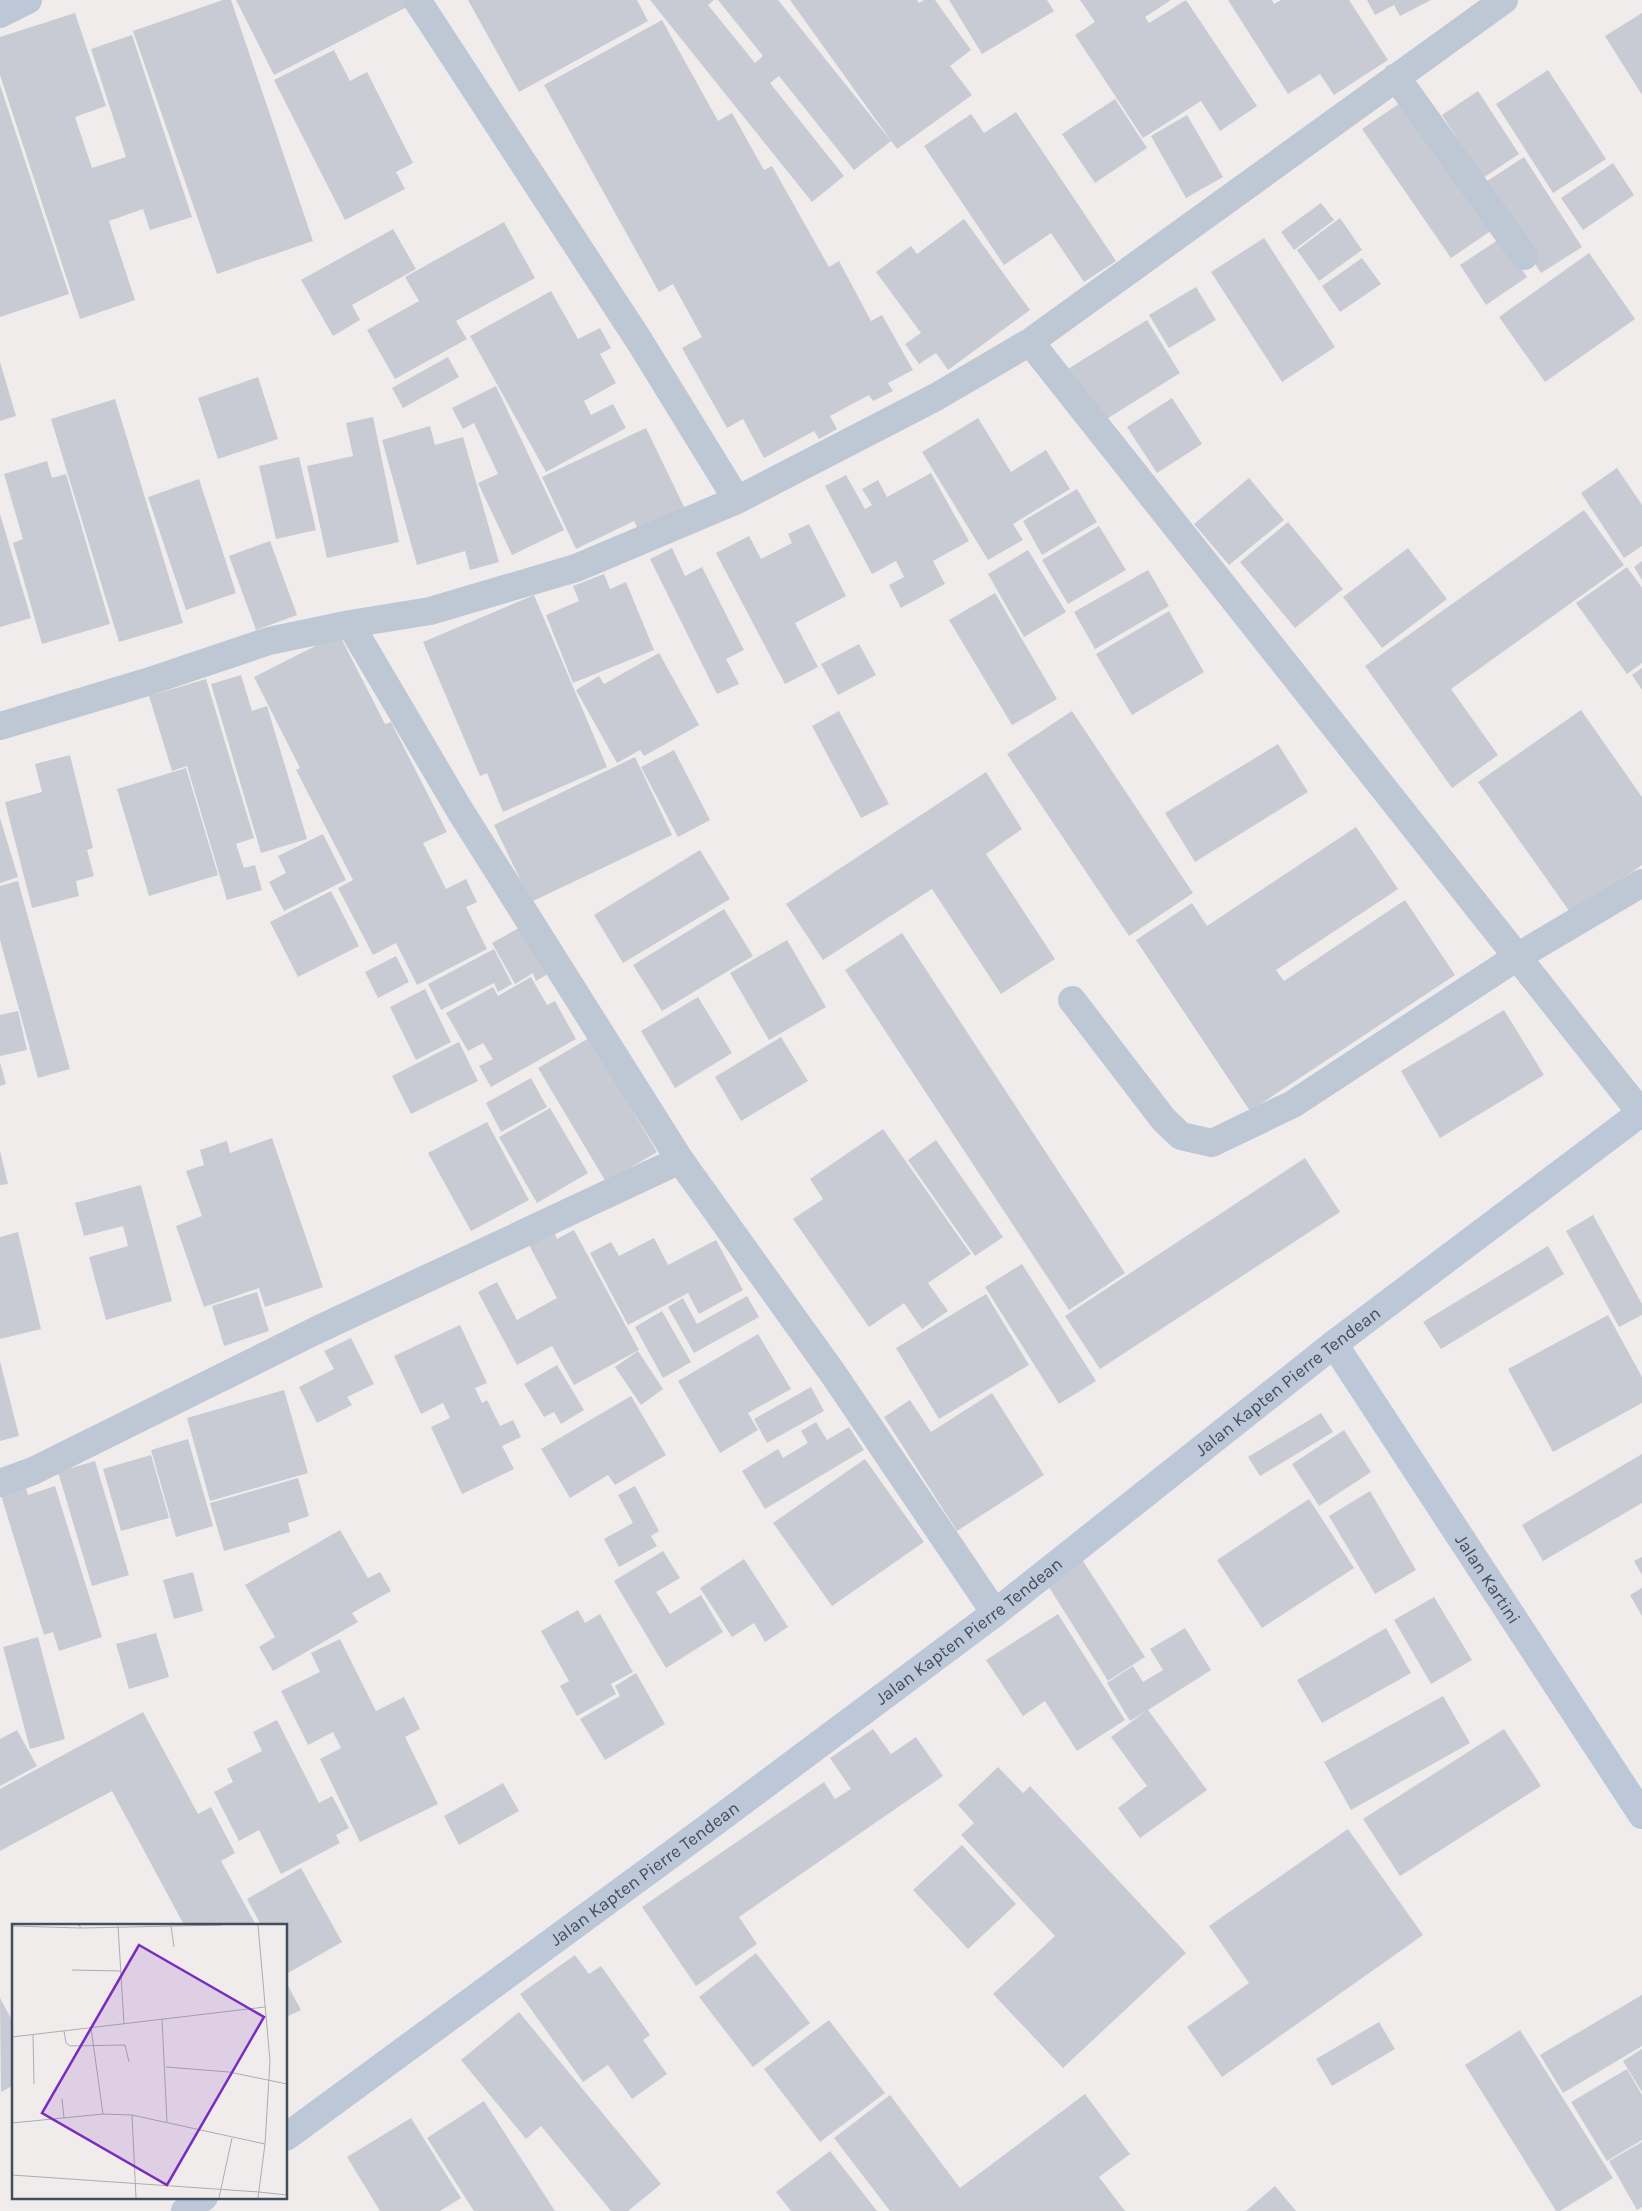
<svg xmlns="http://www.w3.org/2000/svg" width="1642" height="2211" viewBox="0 0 1642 2211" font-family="Karla,sans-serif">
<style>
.building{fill:#c8cbd3}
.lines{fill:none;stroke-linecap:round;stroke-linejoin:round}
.street{stroke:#bec8d4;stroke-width:28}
.secondary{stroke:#bcc8d8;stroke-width:28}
.labels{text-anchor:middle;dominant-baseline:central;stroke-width:4;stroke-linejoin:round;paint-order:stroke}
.street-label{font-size:18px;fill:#434e5c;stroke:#fff}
.inset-road{fill:none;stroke:#abadb2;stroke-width:1}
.view{fill:#7b2cbf;fill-opacity:0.15;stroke:#7b2cbf;stroke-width:2.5}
.inset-edge{fill:none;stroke:#434e5c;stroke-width:2.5}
</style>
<rect width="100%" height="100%" fill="#f0ecec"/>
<path class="building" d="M 223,0 L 231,0 L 313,241 L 217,274 L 133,31 Z
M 236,0 L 403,0 L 407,7 L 274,75 Z
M 468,0 L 637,0 L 648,21 L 519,92 Z
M 650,0 L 714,0 L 708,5 L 755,63 L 763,56 L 718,0 L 778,0 L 891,141 L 854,170 L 779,76 L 770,83 L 844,176 L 812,202 Z
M 790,0 L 917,0 L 919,3 L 924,0 L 935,0 L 971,50 L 950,66 L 972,95 L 897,149 Z
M 949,0 L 1047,0 L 1054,11 L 982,54 Z
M 1080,0 L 1171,0 L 1145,17 L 1149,23 L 1186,0 L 1257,106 L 1220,131 L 1201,101 L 1143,138 L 1075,35 L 1095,22 Z
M 1228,0 L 1272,0 L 1274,4 L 1281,0 L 1349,0 L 1388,60 L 1334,95 L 1320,74 L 1288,94 Z
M 1367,0 L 1431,0 L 1400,16 L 1394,5 L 1375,15 Z
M 75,13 L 106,106 L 75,117 L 92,168 L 126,157 L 91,49 L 132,35 L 192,217 L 150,230 L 143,209 L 109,221 L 135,300 L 80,319 L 0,75 L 0,37 Z
M 1642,13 L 1642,95 L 1605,36 Z
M 662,20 L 718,121 L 732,113 L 764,170 L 772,166 L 829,267 L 839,261 L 871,321 L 882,315 L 913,370 L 888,383 L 893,391 L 873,401 L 869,395 L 830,416 L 837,429 L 819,439 L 814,431 L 764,458 L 743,419 L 727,428 L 682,348 L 702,337 L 673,284 L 659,292 L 544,85 Z
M 334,50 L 350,81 L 367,72 L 413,163 L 396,172 L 405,189 L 345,220 L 274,80 Z
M 1548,70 L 1606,159 L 1553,193 L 1496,104 Z
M 0,85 L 69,294 L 0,317 Z
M 1478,91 L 1519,154 L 1483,178 L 1442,115 Z
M 1115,99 L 1147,148 L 1095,183 L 1062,134 Z
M 1406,99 L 1495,228 L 1451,258 L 1362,129 Z
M 1016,112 L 1116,261 L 1084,282 L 1051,233 L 1004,265 L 924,146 L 971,114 L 984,133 Z
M 1187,115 L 1223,177 L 1186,198 L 1151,136 Z
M 1524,157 L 1582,247 L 1541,273 L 1484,183 Z
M 1613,163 L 1634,195 L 1583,230 L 1561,198 Z
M 1321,203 L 1334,220 L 1294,250 L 1281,232 Z
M 1340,218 L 1362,250 L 1319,281 L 1297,250 Z
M 964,219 L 1030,310 L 948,370 L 936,353 L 919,364 L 905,344 L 921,333 L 876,272 L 911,246 L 917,254 Z
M 504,222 L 535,278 L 456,321 L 467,339 L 395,379 L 367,330 L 419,301 L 405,277 Z
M 393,229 L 416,269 L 352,305 L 360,320 L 333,336 L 301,280 Z
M 1264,238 L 1335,347 L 1282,382 L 1211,272 Z
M 1501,238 L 1527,277 L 1486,305 L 1460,265 Z
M 1589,253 L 1635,319 L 1545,382 L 1499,317 Z
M 1362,258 L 1381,284 L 1340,312 L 1322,286 Z
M 1196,287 L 1216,320 L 1169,348 L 1149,315 Z
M 551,291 L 578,339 L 600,328 L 611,348 L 600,354 L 616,383 L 584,401 L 591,415 L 613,404 L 626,428 L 546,472 L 470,336 Z
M 1147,320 L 1180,373 L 1097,425 L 1063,372 Z
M 448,357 L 459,377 L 403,408 L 392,388 Z
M 0,362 L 16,416 L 0,421 Z
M 258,377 L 278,439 L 218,459 L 198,398 Z
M 496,386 L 564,530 L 512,555 L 478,483 L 498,474 L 474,423 L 463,429 L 452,408 Z
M 1172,398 L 1202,444 L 1157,473 L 1127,427 Z
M 115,399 L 183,623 L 119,642 L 51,419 Z
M 373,417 L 399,542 L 327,558 L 307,466 L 353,456 L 346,423 Z
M 978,418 L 1011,472 L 1046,450 L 1070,489 L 1013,524 L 1023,540 L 988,560 L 922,452 Z
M 430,426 L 435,445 L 463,437 L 499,562 L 470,570 L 465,551 L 417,565 L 382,440 Z
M 646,428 L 687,513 L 641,535 L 634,521 L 576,549 L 542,477 Z
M 299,457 L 316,530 L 276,539 L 259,466 Z
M 47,461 L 52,478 L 66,474 L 110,624 L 42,644 L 13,543 L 23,539 L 4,474 Z
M 1617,468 L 1642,505 L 1642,546 L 1624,558 L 1581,493 Z
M 931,473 L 969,541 L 933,561 L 945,584 L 901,608 L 889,585 L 904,577 L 896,561 L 872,574 L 825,486 L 846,475 L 865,509 L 872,505 L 862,489 L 878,480 L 887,497 Z
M 1249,478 L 1284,520 L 1229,565 L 1194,524 Z
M 199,479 L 236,593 L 186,610 L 148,497 Z
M 1077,489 L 1097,522 L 1042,555 L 1023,521 Z
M 1584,510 L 1624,565 L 1451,689 L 1498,755 L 1452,788 L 1365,666 Z
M 0,514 L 31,618 L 0,627 Z
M 1288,522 L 1343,589 L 1295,628 L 1240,562 Z
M 809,524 L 846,596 L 795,623 L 818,667 L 785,684 L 716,553 L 749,536 L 761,559 L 792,543 L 788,534 Z
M 1099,526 L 1126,570 L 1068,604 L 1042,560 Z
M 270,541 L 297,615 L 256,630 L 229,556 Z
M 672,548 L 685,576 L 702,567 L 744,650 L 726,659 L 739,684 L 717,694 L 650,559 Z
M 1408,548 L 1447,599 L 1382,648 L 1343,597 Z
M 1028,550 L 1066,612 L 1024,637 L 988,574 Z
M 1642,561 L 1642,580 L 1634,567 Z
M 1627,567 L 1642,588 L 1642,663 L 1627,674 L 1576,603 Z
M 1148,570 L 1169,606 L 1095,649 L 1074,612 Z
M 604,574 L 610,589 L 626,582 L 654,650 L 573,683 L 546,615 L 579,601 L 573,586 Z
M 995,593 L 1057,699 L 1012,725 L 949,620 Z
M 534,595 L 607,767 L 503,812 L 487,773 L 480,776 L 423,642 Z
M 1169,611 L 1204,672 L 1132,715 L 1096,654 Z
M 339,634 L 385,724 L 391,722 L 447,832 L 423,843 L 446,889 L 466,879 L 477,902 L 466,907 L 487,949 L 417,985 L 396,943 L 373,955 L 338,888 L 353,880 L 296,770 L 300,768 L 254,677 Z
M 859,644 L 876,675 L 838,695 L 821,664 Z
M 659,653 L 699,725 L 644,756 L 640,750 L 617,763 L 576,690 L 599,676 L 604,684 Z
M 1642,668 L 1642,690 L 1632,675 Z
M 241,675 L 252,711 L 267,706 L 307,839 L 261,853 L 211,684 Z
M 206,679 L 254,838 L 236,844 L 244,868 L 255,865 L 262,890 L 227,900 L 187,766 L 172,771 L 149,696 Z
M 1581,710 L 1642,797 L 1642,865 L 1572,915 L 1478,782 Z
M 839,711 L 889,804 L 861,818 L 812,726 Z
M 1072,711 L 1193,893 L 1129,936 L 1007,754 Z
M 1278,744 L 1308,792 L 1195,862 L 1165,813 Z
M 674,750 L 710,820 L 678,837 L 641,767 Z
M 70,755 L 93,848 L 87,850 L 94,876 L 76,881 L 79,896 L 32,908 L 5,802 L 42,792 L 35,764 Z
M 635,757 L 672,835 L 531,902 L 494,825 Z
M 186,768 L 218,875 L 149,896 L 117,789 Z
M 986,772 L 1022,829 L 986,854 L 1055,959 L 1001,994 L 932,889 L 823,960 L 786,904 Z
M 0,818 L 18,877 L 0,883 Z
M 1356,827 L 1398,889 L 1276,970 L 1284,981 L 1405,900 L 1455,975 L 1250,1111 L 1136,940 L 1192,903 L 1207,926 Z
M 323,834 L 346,880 L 284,911 L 269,882 L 286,873 L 278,856 Z
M 700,850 L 730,899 L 623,963 L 594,915 Z
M 18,881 L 70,1069 L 38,1078 L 0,940 L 0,886 Z
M 331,891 L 359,946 L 298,977 L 270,922 Z
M 724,909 L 753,956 L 662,1011 L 633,965 Z
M 524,925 L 550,973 L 536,981 L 533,973 L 515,984 L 492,943 Z
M 902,933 L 1125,1273 L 1069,1310 L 845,970 Z
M 787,940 L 826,1007 L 769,1040 L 730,973 Z
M 494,949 L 512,984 L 498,992 L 494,983 L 441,1010 L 428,984 Z
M 396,956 L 409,982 L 378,998 L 365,972 Z
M 531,977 L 547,1005 L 555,1001 L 576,1039 L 491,1087 L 479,1066 L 493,1059 L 483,1043 L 468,1051 L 446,1013 L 493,987 L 498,996 Z
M 425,989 L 451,1042 L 416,1060 L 390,1007 Z
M 698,997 L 732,1053 L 675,1088 L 641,1031 Z
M 1504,1010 L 1544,1075 L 1440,1138 L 1401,1071 Z
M 18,1011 L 27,1050 L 0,1056 L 0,1015 Z
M 781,1037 L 808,1081 L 741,1121 L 715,1077 Z
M 589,1038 L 657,1152 L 606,1182 L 538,1068 Z
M 459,1042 L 478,1081 L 411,1114 L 392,1076 Z
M 0,1062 L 6,1084 L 0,1086 Z
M 531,1078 L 547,1107 L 501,1132 L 486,1103 Z
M 550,1108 L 588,1173 L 537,1203 L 499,1137 Z
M 487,1122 L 529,1200 L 471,1231 L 428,1153 Z
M 883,1129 L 971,1254 L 928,1283 L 948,1311 L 922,1329 L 904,1303 L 869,1327 L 793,1219 L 823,1199 L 810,1179 Z
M 272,1138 L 323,1287 L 265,1307 L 259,1288 L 204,1307 L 176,1226 L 202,1216 L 186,1171 L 204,1165 L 200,1150 L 227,1141 L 230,1153 Z
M 936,1140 L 1003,1237 L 975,1256 L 908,1160 Z
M 0,1151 L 8,1184 L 0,1185 Z
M 1305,1158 L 1340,1212 L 1100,1369 L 1065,1316 Z
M 141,1185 L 172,1301 L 106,1320 L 89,1257 L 128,1246 L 123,1226 L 84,1236 L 75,1203 Z
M 1593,1215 L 1642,1304 L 1642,1315 L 1619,1327 L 1566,1231 Z
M 574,1230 L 639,1350 L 574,1385 L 552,1346 L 517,1365 L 478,1292 L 497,1282 L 517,1320 L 557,1298 L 529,1245 L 554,1232 L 557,1239 Z
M 18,1232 L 41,1329 L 0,1339 L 0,1237 Z
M 654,1238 L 668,1265 L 716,1240 L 743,1290 L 699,1314 L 688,1293 L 628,1325 L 590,1253 L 611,1242 L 619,1256 Z
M 1548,1246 L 1564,1274 L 1441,1349 L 1423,1322 Z
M 1022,1264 L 1096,1381 L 1059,1404 L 985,1287 Z
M 257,1292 L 269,1331 L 224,1346 L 212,1306 Z
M 986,1294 L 1029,1365 L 939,1419 L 896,1348 Z
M 747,1296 L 759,1317 L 694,1353 L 668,1307 L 683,1298 L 697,1324 Z
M 662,1311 L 691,1362 L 663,1378 L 635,1327 Z
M 1608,1315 L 1642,1377 L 1642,1403 L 1553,1452 L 1508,1369 Z
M 460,1325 L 487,1383 L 475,1388 L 482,1403 L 487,1400 L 500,1426 L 513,1420 L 521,1437 L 502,1446 L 514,1469 L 462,1494 L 431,1427 L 450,1418 L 443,1403 L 421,1414 L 394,1356 Z
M 758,1334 L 791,1389 L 748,1413 L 758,1430 L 720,1453 L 678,1381 Z
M 351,1338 L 374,1384 L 347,1397 L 352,1405 L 317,1423 L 299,1387 L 334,1369 L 324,1351 Z
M 638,1351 L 663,1389 L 641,1405 L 615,1367 Z
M 0,1361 L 19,1436 L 0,1441 Z
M 557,1365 L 584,1410 L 561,1424 L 554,1412 L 544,1417 L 524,1384 Z
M 811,1387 L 824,1411 L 767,1443 L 754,1419 Z
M 284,1390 L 308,1473 L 210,1501 L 187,1418 Z
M 992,1393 L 1044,1475 L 957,1531 L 884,1417 L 910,1400 L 931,1432 Z
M 631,1396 L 666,1455 L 615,1485 L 608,1475 L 570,1498 L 541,1449 Z
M 1321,1413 L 1333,1432 L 1260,1476 L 1248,1457 Z
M 816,1422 L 827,1440 L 849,1427 L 864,1450 L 765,1509 L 742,1471 L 778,1449 L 783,1458 L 808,1443 L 801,1431 Z
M 1344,1430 L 1371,1472 L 1319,1506 L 1292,1464 Z
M 188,1439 L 213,1526 L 176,1537 L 151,1450 Z
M 1642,1454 L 1642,1503 L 1543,1561 L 1522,1525 Z
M 151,1455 L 169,1518 L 121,1531 L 103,1469 Z
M 865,1459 L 924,1542 L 832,1606 L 773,1523 Z
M 95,1461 L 129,1575 L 92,1586 L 58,1472 Z
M 23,1478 L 28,1495 L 55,1486 L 102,1637 L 59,1651 L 53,1632 L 44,1635 L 0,1492 Z
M 298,1478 L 309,1516 L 288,1523 L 290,1532 L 224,1551 L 210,1503 Z
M 635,1486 L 659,1531 L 651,1536 L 657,1546 L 619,1567 L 604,1539 L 633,1523 L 618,1495 Z
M 1370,1491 L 1416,1570 L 1375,1594 L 1329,1516 Z
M 1309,1499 L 1354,1568 L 1262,1628 L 1217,1560 Z
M 340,1530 L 368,1578 L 380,1572 L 391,1591 L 352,1613 L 358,1622 L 273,1671 L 259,1647 L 275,1637 L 245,1585 Z
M 663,1551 L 680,1578 L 656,1592 L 670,1614 L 701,1595 L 723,1632 L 666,1668 L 614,1581 Z
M 1642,1557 L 1642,1575 L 1634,1561 Z
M 744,1559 L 788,1627 L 765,1642 L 754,1623 L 732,1637 L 700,1588 Z
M 1083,1561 L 1145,1657 L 1108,1681 L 1047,1584 Z
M 193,1572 L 203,1611 L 174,1619 L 163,1580 Z
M 1642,1588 L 1642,1616 L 1630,1595 Z
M 1434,1597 L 1472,1660 L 1431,1684 L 1394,1620 Z
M 578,1610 L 585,1623 L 600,1614 L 633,1672 L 611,1684 L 616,1694 L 577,1716 L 560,1686 L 569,1681 L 541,1631 Z
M 1058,1614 L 1125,1720 L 1077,1751 L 1045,1701 L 1023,1716 L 986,1660 Z
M 1185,1628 L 1211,1670 L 1148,1710 L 1207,1790 L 1140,1838 L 1118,1808 L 1147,1786 L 1111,1737 L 1146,1711 L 1130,1721 L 1107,1683 L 1133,1666 L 1143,1682 L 1163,1670 L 1150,1649 Z
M 1386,1628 L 1411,1673 L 1322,1723 L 1297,1680 Z
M 156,1633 L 169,1677 L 129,1689 L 116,1644 Z
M 38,1637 L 65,1739 L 30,1749 L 3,1647 Z
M 340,1639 L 376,1711 L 404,1697 L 420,1729 L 405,1737 L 438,1804 L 360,1842 L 320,1759 L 341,1748 L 333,1732 L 308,1745 L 281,1691 L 320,1672 L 311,1653 Z
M 636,1673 L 665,1724 L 605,1760 L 580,1719 L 620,1696 L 615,1686 Z
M 1443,1696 L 1470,1743 L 1351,1810 L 1324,1762 Z
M 143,1712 L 198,1814 L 211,1807 L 235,1853 L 221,1861 L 256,1925 L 184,1925 L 112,1791 L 0,1851 L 0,1789 Z
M 277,1720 L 319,1803 L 332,1796 L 349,1828 L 336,1835 L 340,1843 L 281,1874 L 259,1830 L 239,1841 L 214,1792 L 233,1782 L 227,1769 L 262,1751 L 253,1732 Z
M 873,1729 L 891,1754 L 916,1737 L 943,1776 L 739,1917 L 757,1944 L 696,1986 L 642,1907 L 824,1782 L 835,1799 L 851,1789 L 830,1758 Z
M 1504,1729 L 1541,1786 L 1400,1876 L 1363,1819 Z
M 17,1730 L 37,1766 L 0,1786 L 0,1739 Z
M 998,1767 L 1023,1793 L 1030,1786 L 1186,1953 L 1063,2068 L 993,1994 L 1055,1936 L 961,1835 L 974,1823 L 958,1805 Z
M 503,1783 L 519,1811 L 459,1845 L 444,1816 Z
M 1348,1829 L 1423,1935 L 1222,2077 L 1187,2027 L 1249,1983 L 1209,1926 Z
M 962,1845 L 1016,1904 L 968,1949 L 913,1890 Z
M 301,1868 L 342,1942 L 288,1973 L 286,1925 L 261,1925 L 247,1899 Z
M 756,1953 L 810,2023 L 753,2067 L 699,1997 Z
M 575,1955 L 589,1974 L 601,1966 L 650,2035 L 643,2040 L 667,2074 L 632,2099 L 608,2065 L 583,2082 L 520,1994 Z
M 286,1982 L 301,2010 L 286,2017 Z
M 1642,1995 L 1642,2046 L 1563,2093 L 1540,2055 Z
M 0,1998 L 14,2024 L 14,2085 L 1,2092 Z
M 519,2012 L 661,2184 L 628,2211 L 611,2211 L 541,2126 L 526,2139 L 461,2060 Z
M 829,2020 L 885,2093 L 820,2142 L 764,2069 Z
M 1379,2022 L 1395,2049 L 1332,2086 L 1316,2059 Z
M 1520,2030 L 1613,2178 L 1560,2211 L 1556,2211 L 1465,2065 Z
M 1642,2049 L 1642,2092 L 1623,2061 Z
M 1627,2069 L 1642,2095 L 1642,2140 L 1607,2161 L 1571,2102 Z
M 1085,2094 L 1130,2154 L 1099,2177 L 1125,2211 L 890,2211 L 834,2138 L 890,2095 L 960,2188 Z
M 484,2101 L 555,2211 L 474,2211 L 427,2138 Z
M 411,2118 L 461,2198 L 440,2211 L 380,2211 L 347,2157 Z
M 1642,2142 L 1642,2207 L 1637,2210 L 1609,2161 Z
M 830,2151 L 877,2211 L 791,2211 L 776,2192 Z
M 1275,2186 L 1296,2211 L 1246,2211 Z"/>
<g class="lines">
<path class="street" d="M 417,0 L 640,342 L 737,500
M 1396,77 L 1524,256
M 1030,342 L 1641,1113
M 350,624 L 459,809 L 680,1160 L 834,1375 L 995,1613
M 0,726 L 147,682 L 269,641 L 350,624 L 430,611 L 576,568 L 737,500 L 936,397 L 1030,342 L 1504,0
M 1072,1000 L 1164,1120 L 1181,1136 L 1212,1143 L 1293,1104 L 1517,957 L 1642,883
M 0,1483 L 33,1471 L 317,1330 L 680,1160"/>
<g class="secondary">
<path d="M 0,14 L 28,0"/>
<path id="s1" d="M 1334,1344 L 1642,1815"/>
<path id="s2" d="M 286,2137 L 703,1831 L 995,1613 L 1334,1344 L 1642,1112"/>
<path d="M 185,2211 L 204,2197"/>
</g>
</g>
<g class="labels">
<g class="street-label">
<text stroke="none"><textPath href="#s2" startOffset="1255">Jalan Kapten Pierre Tendean</textPath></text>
<text stroke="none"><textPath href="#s1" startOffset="281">Jalan Kartini</textPath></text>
<text stroke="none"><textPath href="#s2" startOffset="850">Jalan Kapten Pierre Tendean</textPath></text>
<text stroke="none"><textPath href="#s2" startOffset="445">Jalan Kapten Pierre Tendean</textPath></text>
</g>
</g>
<g transform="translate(12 1924)">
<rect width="275" height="275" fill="#f0ecec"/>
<path class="inset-road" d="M 66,1 L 70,4 L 210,1M 246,1 L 258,137 L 253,220 L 246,274M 0,2 L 69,4M 106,2 L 112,100M 159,2 L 162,23M 60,46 L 109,47M 150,95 L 155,198M 79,104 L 91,190M 52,107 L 54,119 L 58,122 L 113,121 L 117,138M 21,111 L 22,160M 0,113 L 253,83M 154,143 L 217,148 L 275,160M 50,175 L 52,194M 120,191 L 124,274M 0,199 L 91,190 L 120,191 L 253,220M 0,251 L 247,268M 247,268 L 275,271M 207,274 L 220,214"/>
<path class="view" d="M 127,21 L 252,93 L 155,261 L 30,189 Z"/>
<rect width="275" height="275" class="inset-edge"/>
</g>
</svg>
